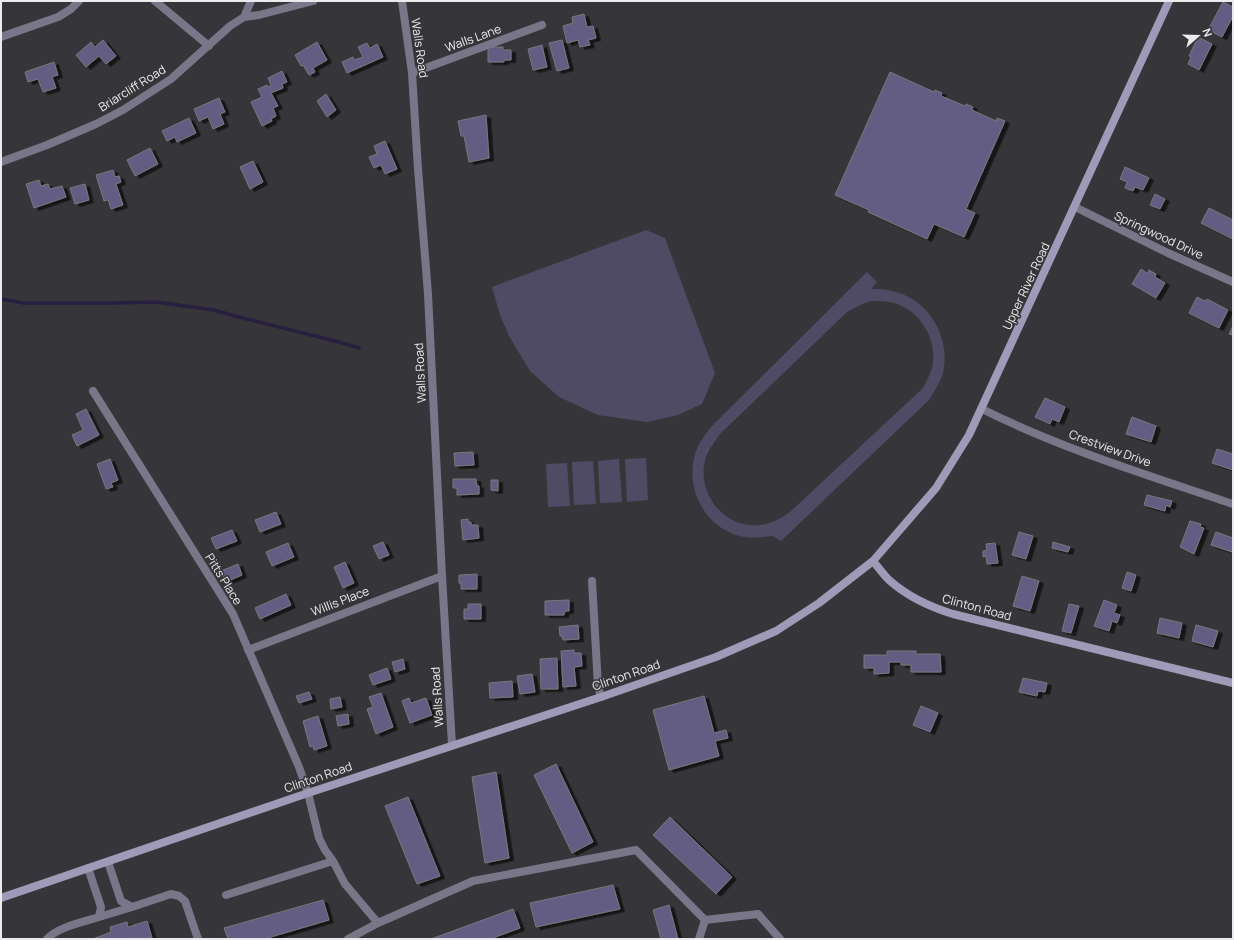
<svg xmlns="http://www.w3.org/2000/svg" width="1234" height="940" viewBox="0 0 1234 940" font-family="Manrope,sans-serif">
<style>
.green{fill:#504b64;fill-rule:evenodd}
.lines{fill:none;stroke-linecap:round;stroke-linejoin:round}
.stream{stroke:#271e40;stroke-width:3.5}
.building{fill:#645b83;stroke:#78787b;filter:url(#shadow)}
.street{stroke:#7a7689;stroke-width:8}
.secondary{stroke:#9f9ab7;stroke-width:8}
.labels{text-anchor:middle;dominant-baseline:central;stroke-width:3;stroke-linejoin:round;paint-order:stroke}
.street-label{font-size:12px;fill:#ececee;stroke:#363539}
</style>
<defs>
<filter id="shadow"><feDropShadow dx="4.5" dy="2.5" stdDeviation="0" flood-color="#0009"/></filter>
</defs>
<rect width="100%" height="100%" fill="#363539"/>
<path class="green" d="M 646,230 L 665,238 L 715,373 L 702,404 L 678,415 L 647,422 L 598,415 L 559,397 L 530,371 L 510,338 L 500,315 L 492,287 Z
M 867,272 L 877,282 L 871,289 C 878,289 885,289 892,291 C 929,299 951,337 943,373 C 940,383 934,392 929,400 L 781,541 L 773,536 C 762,537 751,539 740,536 C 703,527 684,485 696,451 C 699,443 705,435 710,428 ZM 872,301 C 881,301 889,301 897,304 C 920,312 936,338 933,362 C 932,372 927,380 923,388 L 790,512 C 780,519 771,524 759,525 C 723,529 695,491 706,457 C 709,449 715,441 720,434 L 847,312 L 862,304 Z
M 646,458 L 648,500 L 627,502 L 625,459 Z
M 619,459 L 622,502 L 600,503 L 598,461 Z
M 593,461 L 596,504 L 574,505 L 572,462 Z
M 567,463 L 570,506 L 548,507 L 546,464 Z"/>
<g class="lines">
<path class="stream" d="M 1,299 L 24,303 L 114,303 L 156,302 L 214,310 L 235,316 L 339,342 L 359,348"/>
</g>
<path class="building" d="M 1223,2 L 1233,7 L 1233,16 L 1222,37 L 1208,30 Z
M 584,14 L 587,27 L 593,26 L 596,38 L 588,40 L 590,45 L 580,47 L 578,40 L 567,43 L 563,26 L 573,23 L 572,17 Z
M 1198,37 L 1212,44 L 1199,70 L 1188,64 L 1191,57 L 1189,56 Z
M 103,40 L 116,56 L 106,64 L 99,56 L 86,67 L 76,55 L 91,42 L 95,47 Z
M 562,40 L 569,68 L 557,71 L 549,43 Z
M 317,42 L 327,60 L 313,68 L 315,72 L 309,75 L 303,65 L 301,66 L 295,55 Z
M 367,43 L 370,48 L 377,44 L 383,57 L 347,73 L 342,62 L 353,57 L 354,60 L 363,57 L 358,47 Z
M 542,45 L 547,67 L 533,70 L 528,49 Z
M 488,47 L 503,47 L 503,50 L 511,50 L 511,60 L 504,60 L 504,62 L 488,62 Z
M 54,62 L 58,75 L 52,77 L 56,88 L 43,92 L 38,79 L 28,82 L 25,72 Z
M 282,71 L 287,82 L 282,84 L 283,88 L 271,93 L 278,106 L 273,108 L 276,116 L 271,119 L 272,121 L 262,126 L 251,102 L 262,97 L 258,89 L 267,85 L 268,87 L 271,85 L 268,78 Z
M 890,72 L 934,92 L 935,90 L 942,93 L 941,96 L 965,106 L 966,104 L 973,107 L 972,110 L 996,121 L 997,118 L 1005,121 L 966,209 L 975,213 L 964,237 L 934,224 L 927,239 L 868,212 L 869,210 L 835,195 Z
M 326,94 L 336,110 L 327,117 L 317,101 Z
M 219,98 L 225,112 L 220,114 L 224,124 L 213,129 L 208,117 L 199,121 L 194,109 Z
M 486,115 L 489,158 L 469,162 L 464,136 L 461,136 L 458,121 Z
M 189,118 L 196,133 L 177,142 L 175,137 L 167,141 L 162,131 Z
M 385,141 L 397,169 L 385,174 L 381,165 L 374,168 L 369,157 L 377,154 L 374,146 Z
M 150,148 L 158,164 L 135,176 L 127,160 Z
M 253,161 L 263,182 L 250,189 L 240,167 Z
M 1125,167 L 1149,178 L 1143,190 L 1135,187 L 1133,191 L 1125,188 L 1127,182 L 1120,179 Z
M 113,170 L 115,177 L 119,176 L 121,182 L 116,184 L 123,205 L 111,209 L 108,200 L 104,201 L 96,175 Z
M 39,180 L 41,186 L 48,184 L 50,189 L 62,186 L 66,197 L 34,208 L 26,184 Z
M 85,184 L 89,200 L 75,204 L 70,188 Z
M 1155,194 L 1165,199 L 1160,209 L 1150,205 Z
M 1209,208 L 1233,220 L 1233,239 L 1201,223 Z
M 1141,269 L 1147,273 L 1149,270 L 1156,274 L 1155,277 L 1165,283 L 1156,298 L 1132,284 Z
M 1197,297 L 1205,301 L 1207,299 L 1228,310 L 1219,328 L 1189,313 Z
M 1233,326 L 1233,335 L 1229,334 Z
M 1045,398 L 1065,407 L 1059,422 L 1052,419 L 1050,424 L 1035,417 Z
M 86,409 L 99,435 L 77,446 L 72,435 L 83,430 L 76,414 Z
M 1132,417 L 1156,426 L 1151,442 L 1126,434 Z
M 1217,449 L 1233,454 L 1233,470 L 1212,463 Z
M 473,452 L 474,465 L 455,466 L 454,453 Z
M 110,459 L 118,480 L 111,483 L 113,487 L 106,489 L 97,464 Z
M 453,479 L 476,479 L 477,486 L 479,486 L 479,494 L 457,495 L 457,488 L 453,488 Z
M 491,480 L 498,480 L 498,491 L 491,490 Z
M 1147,495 L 1172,501 L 1170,507 L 1166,505 L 1165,511 L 1144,505 Z
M 276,512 L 281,524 L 260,532 L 255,520 Z
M 468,519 L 468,522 L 471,522 L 471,525 L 478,525 L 479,538 L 463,540 L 461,520 Z
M 1190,521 L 1201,524 L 1200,527 L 1204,528 L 1194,554 L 1180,547 Z
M 232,530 L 237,541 L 216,549 L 211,538 Z
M 1019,532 L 1033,536 L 1026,559 L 1012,555 Z
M 1216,532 L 1233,538 L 1232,552 L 1211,545 Z
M 383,542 L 389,555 L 379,559 L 373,546 Z
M 1053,542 L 1070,547 L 1068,552 L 1052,548 Z
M 288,543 L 294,557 L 272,566 L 266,552 Z
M 995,543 L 998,563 L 987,564 L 986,556 L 983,557 L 983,551 L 987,550 L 986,544 Z
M 345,562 L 354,583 L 343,588 L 334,567 Z
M 238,564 L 242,575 L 226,582 L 221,571 Z
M 1127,572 L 1136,575 L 1131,591 L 1122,588 Z
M 477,574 L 477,589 L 461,589 L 461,583 L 459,583 L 459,575 Z
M 1022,576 L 1039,581 L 1030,611 L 1013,606 Z
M 286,594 L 291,605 L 260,619 L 255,608 Z
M 569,600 L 569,611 L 565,611 L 564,615 L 545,615 L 545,601 Z
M 1104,600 L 1117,605 L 1114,613 L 1120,615 L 1117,623 L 1112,621 L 1109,631 L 1094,626 Z
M 468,604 L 481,604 L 481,619 L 464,619 L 464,609 L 468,609 Z
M 1069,604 L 1079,606 L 1071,633 L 1062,631 Z
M 1160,618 L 1182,623 L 1179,638 L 1157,633 Z
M 578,625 L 579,639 L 563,640 L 562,636 L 560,636 L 559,627 Z
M 1196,625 L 1218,631 L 1213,647 L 1192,641 Z
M 574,650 L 574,653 L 581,653 L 582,666 L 574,667 L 576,686 L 563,687 L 561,651 Z
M 887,651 L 916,651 L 916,654 L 940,654 L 941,672 L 911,672 L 911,665 L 901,665 L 901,662 L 889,662 L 889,673 L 874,674 L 874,668 L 864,668 L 864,655 L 887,655 Z
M 557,658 L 558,689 L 541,689 L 540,659 Z
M 403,659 L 405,669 L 395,672 L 392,662 Z
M 387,668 L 391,679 L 373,685 L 369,675 Z
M 532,674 L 535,692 L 520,694 L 517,676 Z
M 1023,678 L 1047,683 L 1045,692 L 1038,691 L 1037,696 L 1019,692 Z
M 512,681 L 513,697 L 490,698 L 489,683 Z
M 309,692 L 312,699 L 299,703 L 296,696 Z
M 381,693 L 393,727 L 376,734 L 367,709 L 373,707 L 369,697 Z
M 704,696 L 714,733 L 726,730 L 728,738 L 715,741 L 719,756 L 669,770 L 653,710 Z
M 340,697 L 342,707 L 331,709 L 330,699 Z
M 409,698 L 411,703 L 426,698 L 432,715 L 410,723 L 402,701 Z
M 921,706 L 938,713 L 930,732 L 913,725 Z
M 348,714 L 349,724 L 338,726 L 336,716 Z
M 318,716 L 327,746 L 314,750 L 313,746 L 310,747 L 303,721 Z
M 556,764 L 593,842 L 572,853 L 534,775 Z
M 496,772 L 509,858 L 485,863 L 472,777 Z
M 408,797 L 440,876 L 417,884 L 385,806 Z
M 670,817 L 732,877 L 716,894 L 653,835 Z
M 613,885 L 620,909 L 536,927 L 530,903 Z
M 323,900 L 329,920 L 264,939 L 228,939 L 224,928 Z
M 669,905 L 678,939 L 661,939 L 653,910 Z
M 513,909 L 520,928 L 490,939 L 431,939 Z
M 147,921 L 152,938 L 93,939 L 111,932 L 110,927 L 127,922 L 128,927 Z"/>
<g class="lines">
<path class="street" d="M 155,1 L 209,46
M 402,1 L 412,73 L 418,169 L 428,294 L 442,576 L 452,745
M 244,17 L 259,15 L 313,1
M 1,37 L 58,17 L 71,9 L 79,1
M 412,73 L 542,25
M 1,162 L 47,145 L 96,124 L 123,110 L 171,79 L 230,26 L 244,17 L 251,1
M 1075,207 L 1168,253 L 1233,282
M 93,391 L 233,614 L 299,767 L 308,793 L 319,838 L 325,850 L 333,861 L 345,884 L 378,923
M 982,409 C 1062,449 1148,475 1233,504
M 592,581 L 598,686 L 601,697
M 248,650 L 442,576
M 108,862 L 121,901 L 132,907 L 171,894 L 179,896 L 185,901 L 198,939
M 226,895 L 333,861
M 99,917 L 132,907
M 47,939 C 58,927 83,922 99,917 L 101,907 L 88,868
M 348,939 L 378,923 L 473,881 L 636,850 L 705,920 L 758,914 L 780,939
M 699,939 L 705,920"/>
<path class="secondary" d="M 873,561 C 878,567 883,574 889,580 C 907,596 930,607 953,614 L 1233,683
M 1,898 L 308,793 L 601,697 L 716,657 L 776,631 L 819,603 L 873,561 L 936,488 L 969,435 L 1169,1"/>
</g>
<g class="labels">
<g class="street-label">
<text transform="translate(473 38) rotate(-20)">Walls Lane</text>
<text transform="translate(420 48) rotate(82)">Walls Road</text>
<text transform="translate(132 88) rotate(-32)">Briarcliff Road</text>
<text transform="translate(1159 235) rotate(25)">Springwood Drive</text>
<text transform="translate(1026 286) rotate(-65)">Upper River Road</text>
<text transform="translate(420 373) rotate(-93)">Walls Road</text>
<text transform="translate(1110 448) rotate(20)">Crestview Drive</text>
<text transform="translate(224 579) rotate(58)">Pitts Place</text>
<text transform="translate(340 601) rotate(-21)">Willis Place</text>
<text transform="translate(977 607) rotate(15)">Clinton Road</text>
<text transform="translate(626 675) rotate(-19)">Clinton Road</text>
<text transform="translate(437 697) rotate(-94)">Walls Road</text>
<text transform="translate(318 777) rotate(-19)">Clinton Road</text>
</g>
</g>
<rect width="1234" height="940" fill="none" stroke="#ececee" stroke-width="4"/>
<g transform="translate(1198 36) rotate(70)" stroke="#363539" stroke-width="3" paint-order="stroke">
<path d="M0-3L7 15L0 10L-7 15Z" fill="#ececee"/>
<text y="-6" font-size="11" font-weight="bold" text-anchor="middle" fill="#ececee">N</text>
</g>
</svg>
